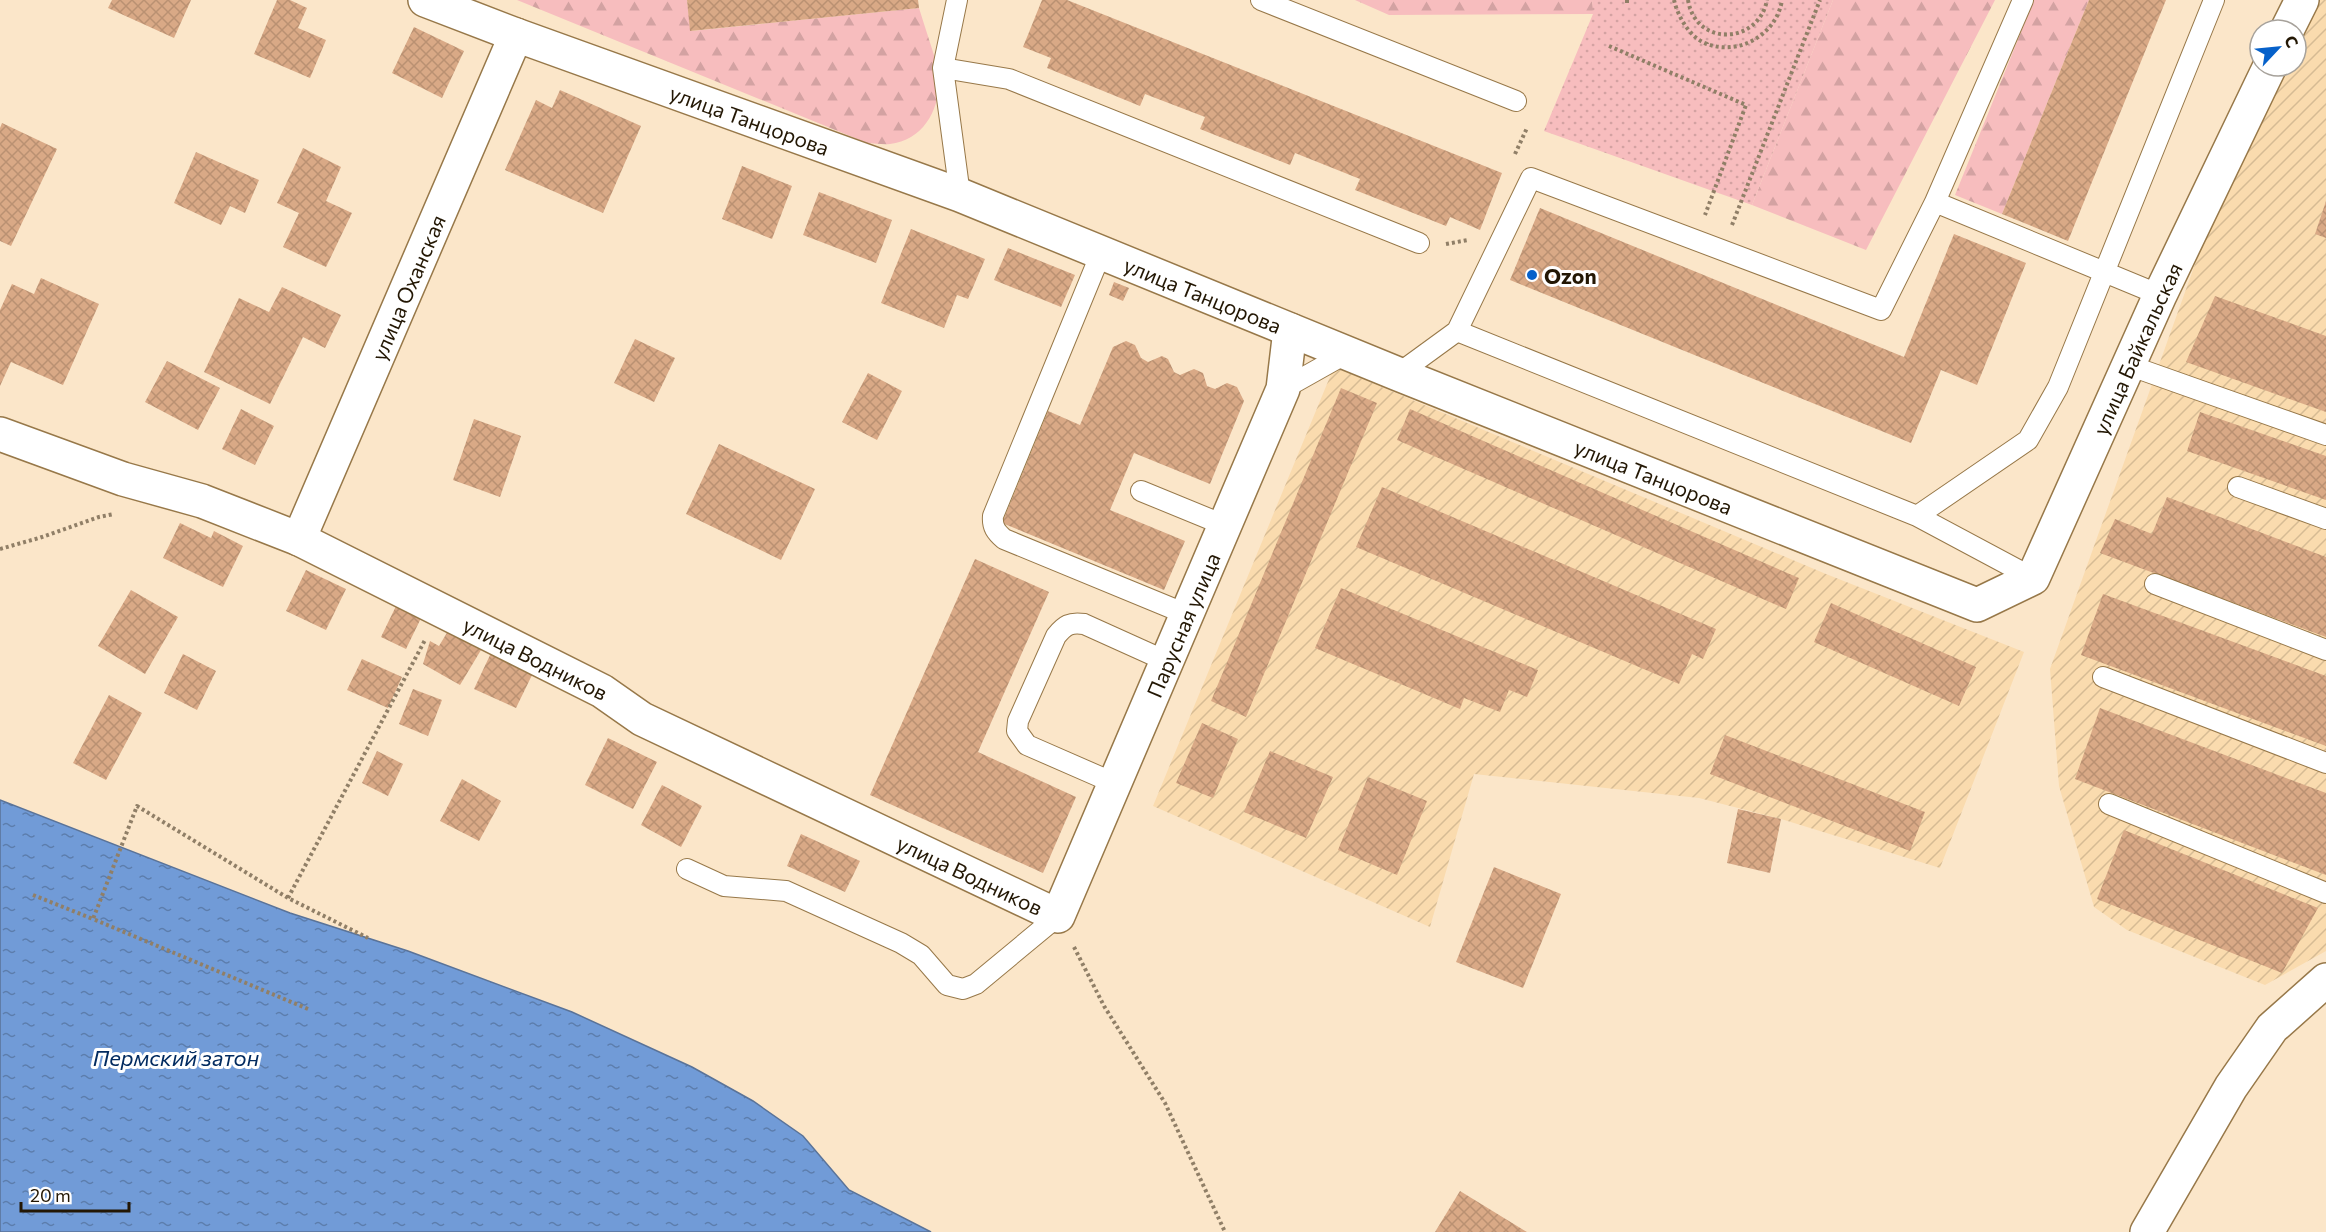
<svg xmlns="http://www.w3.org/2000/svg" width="2326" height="1232" viewBox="0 0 2326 1232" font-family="Commissioner,sans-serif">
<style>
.industrial{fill:url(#industrial-furrows)}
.forest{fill:url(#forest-firs)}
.park{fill:url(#park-dots)}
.water{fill:url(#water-ripples);stroke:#5a7398;stroke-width:1.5}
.building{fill:url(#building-cross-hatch)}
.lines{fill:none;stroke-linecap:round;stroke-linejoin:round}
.service-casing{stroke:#977849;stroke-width:22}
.minor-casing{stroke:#977849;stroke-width:36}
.path{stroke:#907f67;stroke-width:4;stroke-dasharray:3 3;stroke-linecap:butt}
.service{stroke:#fff;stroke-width:20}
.minor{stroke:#fff;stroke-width:33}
.poi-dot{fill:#0661ca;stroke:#fff;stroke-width:2}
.labels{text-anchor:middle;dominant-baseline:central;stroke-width:6;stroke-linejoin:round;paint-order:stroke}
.street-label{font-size:21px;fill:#231704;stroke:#fff}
.poi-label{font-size:21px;font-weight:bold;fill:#231704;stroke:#fff;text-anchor:start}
.water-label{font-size:22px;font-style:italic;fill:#022b60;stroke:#fff}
</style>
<defs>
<pattern id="industrial-furrows" width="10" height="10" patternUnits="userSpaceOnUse" patternTransform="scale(1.5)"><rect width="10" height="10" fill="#fadbae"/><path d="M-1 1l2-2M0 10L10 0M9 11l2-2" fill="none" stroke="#d6bb94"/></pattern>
<pattern id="forest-firs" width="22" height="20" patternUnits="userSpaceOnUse" patternTransform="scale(1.5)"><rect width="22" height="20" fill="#f7bdbe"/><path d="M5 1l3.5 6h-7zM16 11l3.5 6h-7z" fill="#d3a2a2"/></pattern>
<pattern id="park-dots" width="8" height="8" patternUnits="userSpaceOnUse" patternTransform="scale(1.5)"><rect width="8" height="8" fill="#f7bdbe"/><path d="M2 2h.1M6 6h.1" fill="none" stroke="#d3a2a2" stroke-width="1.8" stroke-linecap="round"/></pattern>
<pattern id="water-ripples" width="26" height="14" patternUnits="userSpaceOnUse" patternTransform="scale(1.5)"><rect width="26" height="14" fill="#719bd7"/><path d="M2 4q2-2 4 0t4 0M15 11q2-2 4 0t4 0" fill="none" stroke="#5c7dac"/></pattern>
<pattern id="building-cross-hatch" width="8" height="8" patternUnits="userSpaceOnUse" patternTransform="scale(1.5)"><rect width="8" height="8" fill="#d9a986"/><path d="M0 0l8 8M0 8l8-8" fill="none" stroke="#ba9172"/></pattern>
</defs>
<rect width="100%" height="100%" fill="#fbe6c9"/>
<path class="industrial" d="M 2289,0 L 2326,0 L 2326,951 L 2265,985 L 2127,930 L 2094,907 L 2059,786 L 2050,669 L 2266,66 L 2296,66 L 2296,30 Z
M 1334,367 L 1826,574 L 2024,652 L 1940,868 L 1781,819 L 1699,798 L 1474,774 L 1430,927 L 1153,806 Z"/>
<path class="forest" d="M 517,0 L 687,0 L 691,31 L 919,8 C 925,28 932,47 937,66 C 945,99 928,140 890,144 C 883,145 875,143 867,143 Z
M 1355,0 L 1592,0 L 1594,14 L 1389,15 Z
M 1833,0 L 1995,0 L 1866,250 L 1752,205 Z
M 2034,0 L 2089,0 L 2002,214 L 1955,195 Z"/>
<path class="park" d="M 1592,0 L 1833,0 L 1752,205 L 1544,131 L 1593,14 Z"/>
<path class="water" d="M 0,800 L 290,913 L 408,951 L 572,1012 L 692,1067 L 753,1101 L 803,1136 L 849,1190 L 931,1232 L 0,1232 Z"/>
<path class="building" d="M 112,0 L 191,0 L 174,38 L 108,8 Z
M 277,0 L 290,0 L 307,8 L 298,28 L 326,40 L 310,78 L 254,54 Z
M 687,0 L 918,0 L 919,8 L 690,31 Z
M 1042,0 L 1067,0 L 1502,173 L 1480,230 L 1450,217 L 1446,226 L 1355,190 L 1360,179 L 1295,153 L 1290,165 L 1200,129 L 1205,117 L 1145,94 L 1140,106 L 1047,68 L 1051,58 L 1023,47 Z
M 2089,0 L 2166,0 L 2068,241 L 2002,214 Z
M 414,27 L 464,51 L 442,98 L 392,73 Z
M 560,90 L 641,126 L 603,213 L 505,170 L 536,100 L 552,108 Z
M 2,123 L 57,149 L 11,246 L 0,241 L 0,128 Z
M 303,148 L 341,167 L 326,201 L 352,213 L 326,267 L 283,247 L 299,213 L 277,203 Z
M 196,152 L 259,180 L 245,213 L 230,206 L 221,225 L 174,203 Z
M 742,166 L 792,186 L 772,239 L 722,219 Z
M 819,192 L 892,220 L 876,263 L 803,235 Z
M 2326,201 L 2326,238 L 2315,234 Z
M 1540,208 L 1904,357 L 1954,234 L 2026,263 L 1977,385 L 1941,370 L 1911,443 L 1510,280 Z
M 911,229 L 985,259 L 968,299 L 957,295 L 944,328 L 881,303 Z
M 1008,248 L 1075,275 L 1061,307 L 994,280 Z
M 41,278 L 99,304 L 63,385 L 11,362 L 0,386 L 0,310 L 12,284 L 34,294 Z
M 1114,282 L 1129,288 L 1123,301 L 1109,295 Z
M 282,287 L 341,315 L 325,348 L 303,337 L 270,404 L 204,372 L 239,298 L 269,312 Z
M 2215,296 L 2326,336 L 2326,412 L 2186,362 Z
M 635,339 L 675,358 L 654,402 L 614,383 Z
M 1126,341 L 1135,345 L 1141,358 L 1148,362 L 1162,356 L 1168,359 L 1174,372 L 1180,375 L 1194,369 L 1203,373 L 1207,386 L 1215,389 L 1227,383 L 1237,387 L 1244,401 L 1210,484 L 1134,453 L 1110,510 L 1185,541 L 1164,590 L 1002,523 L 1048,411 L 1080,425 L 1113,347 Z
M 167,361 L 220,388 L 198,430 L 145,402 Z
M 868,373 L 902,391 L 877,440 L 842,422 Z
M 1341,388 L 1377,403 L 1246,717 L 1211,701 Z
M 241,409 L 274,426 L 255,465 L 222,449 Z
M 1410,409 L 1799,578 L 1786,609 L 1397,440 Z
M 2200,412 L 2326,456 L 2326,500 L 2187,451 Z
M 474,419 L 521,436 L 500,497 L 453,480 Z
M 719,444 L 815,489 L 781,560 L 686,514 Z
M 1382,487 L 1716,629 L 1703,659 L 1692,654 L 1679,684 L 1356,547 Z
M 2167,497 L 2326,557 L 2326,637 L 2100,553 L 2115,519 L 2152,534 Z
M 180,523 L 211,538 L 214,531 L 243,546 L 223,587 L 163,558 Z
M 975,559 L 1049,592 L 978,752 L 1076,797 L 1043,873 L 870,795 Z
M 306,570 L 346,589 L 326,630 L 286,611 Z
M 1341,588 L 1538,670 L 1527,697 L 1509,690 L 1500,712 L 1464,698 L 1460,709 L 1315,648 Z
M 131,590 L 178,617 L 145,674 L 98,646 Z
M 2103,594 L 2326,676 L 2326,746 L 2081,655 Z
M 398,602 L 423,614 L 406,649 L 381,637 Z
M 1831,603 L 1976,667 L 1959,706 L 1814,642 Z
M 448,631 L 481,650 L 460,685 L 423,664 L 430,641 L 439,646 Z
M 491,653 L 533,673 L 516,708 L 474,689 Z
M 183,654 L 216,671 L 197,710 L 164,693 Z
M 362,659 L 402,677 L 388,708 L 347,690 Z
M 413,689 L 442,700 L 428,736 L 399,724 Z
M 109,695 L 142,713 L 106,780 L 73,763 Z
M 2100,708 L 2326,793 L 2326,875 L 2075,779 Z
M 1202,723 L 1238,739 L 1213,798 L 1176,783 Z
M 1725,735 L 1925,812 L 1910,851 L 1710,774 Z
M 608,738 L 657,762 L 633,809 L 585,785 Z
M 377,751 L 403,764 L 388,796 L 362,783 Z
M 1270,751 L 1333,777 L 1306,838 L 1244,812 Z
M 1368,777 L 1427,801 L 1397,875 L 1338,850 Z
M 462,779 L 501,801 L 479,841 L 440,821 Z
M 662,785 L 702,806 L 681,847 L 641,825 Z
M 1738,809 L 1781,819 L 1770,873 L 1727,863 Z
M 2124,830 L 2318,908 L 2282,973 L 2097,899 Z
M 801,834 L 860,861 L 845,892 L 787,866 Z
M 1494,867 L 1561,894 L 1523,988 L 1456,962 Z
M 1460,1191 L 1527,1232 L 1435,1232 Z"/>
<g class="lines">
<defs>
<path id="service" d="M 957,0 L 943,68 L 960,195
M 1261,0 L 1516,101
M 943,68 L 1009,79 L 1419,243
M 1935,202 L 2023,0
M 1101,253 L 993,516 C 992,527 996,532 1004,539 L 1186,614
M 1457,331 L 1917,516 L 2028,440 L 2058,387 L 2214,0
M 2128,365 L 2326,435
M 1398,374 L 1457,331 L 1531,178 L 1881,310 L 1935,202 L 2160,295
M 1283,389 L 1347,353
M 2238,487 L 2326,519
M 1141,491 L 1224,525
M 1917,516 L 2033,578
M 2155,584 L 2326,650
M 2103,677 L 2326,763
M 1114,783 L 1027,745 L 1017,731 L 1018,721 L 1056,636 C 1065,625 1070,622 1084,624 L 1166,661
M 2109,804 L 2326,893
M 687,869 L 724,886 L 786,891 L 901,943 L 921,955 L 947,985 L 963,989 L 976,984 L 1058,916"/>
<g id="minor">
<path id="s1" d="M 425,0 L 516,35 L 960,195 L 1398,374 L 1977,605 L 2033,578 L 2160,295 L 2270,66"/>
<path d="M 2287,30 L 2302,0"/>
<path id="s2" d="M 0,434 L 123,479 L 202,501 L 299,539 L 602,691 L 642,719 L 1058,916 L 1283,389 L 1290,330"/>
<path id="s3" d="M 299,539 L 516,35"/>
<path d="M 2147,1232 L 2231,1087 L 2272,1028 L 2326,980"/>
</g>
</defs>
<use href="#service" class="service-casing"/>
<use href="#minor" class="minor-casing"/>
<path class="path" d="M 1627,0 L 1627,5
M 1674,0 C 1678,17 1690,38 1707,44 C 1740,56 1777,34 1782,0
M 1688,0 C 1696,48 1759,44 1767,0
M 1609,46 L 1746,105 L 1705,215
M 1515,154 L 1527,128
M 1732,225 L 1820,0
M 1446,244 L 1468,240
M 0,549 L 39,538 L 99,517 L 114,514
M 33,895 L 93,919
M 288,898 L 425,640
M 1074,947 L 1104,1006 L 1165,1103 L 1225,1232
M 308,1009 L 93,919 L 137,806 L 288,898 L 368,938"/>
<use href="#service" class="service"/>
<use href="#minor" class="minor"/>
</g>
<circle class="poi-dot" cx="1532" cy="275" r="6"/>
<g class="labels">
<g class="street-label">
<text stroke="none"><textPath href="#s1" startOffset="346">улица Танцорова</textPath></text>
<text stroke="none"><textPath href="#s3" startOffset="274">улица Оханская</textPath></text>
<text stroke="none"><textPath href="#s1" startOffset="832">улица Танцорова</textPath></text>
<text stroke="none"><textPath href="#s1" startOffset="1980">улица Байкальская</textPath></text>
<text stroke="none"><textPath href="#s1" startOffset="1318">улица Танцорова</textPath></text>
<text stroke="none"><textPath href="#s2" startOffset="1482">Парусная улица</textPath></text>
<text stroke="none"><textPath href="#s2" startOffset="582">улица Водников</textPath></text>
<text stroke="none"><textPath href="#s2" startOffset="1068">улица Водников</textPath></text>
</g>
<g class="poi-label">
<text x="1544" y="275">Ozon</text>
</g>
<g class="water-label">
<text x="176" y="1057">Пермский затон</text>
</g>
</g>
<g transform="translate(2278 48) rotate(64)"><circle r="28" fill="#ffffff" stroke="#a7a29b" stroke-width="1.5"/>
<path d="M0-4.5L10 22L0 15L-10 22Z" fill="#0661ca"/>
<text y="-9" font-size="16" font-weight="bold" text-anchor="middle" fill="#231704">С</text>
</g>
<path d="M21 1202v9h108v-9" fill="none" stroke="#231704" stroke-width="3"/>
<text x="30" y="1202" font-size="18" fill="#231704" stroke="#ffffff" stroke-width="4.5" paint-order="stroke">20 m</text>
</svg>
